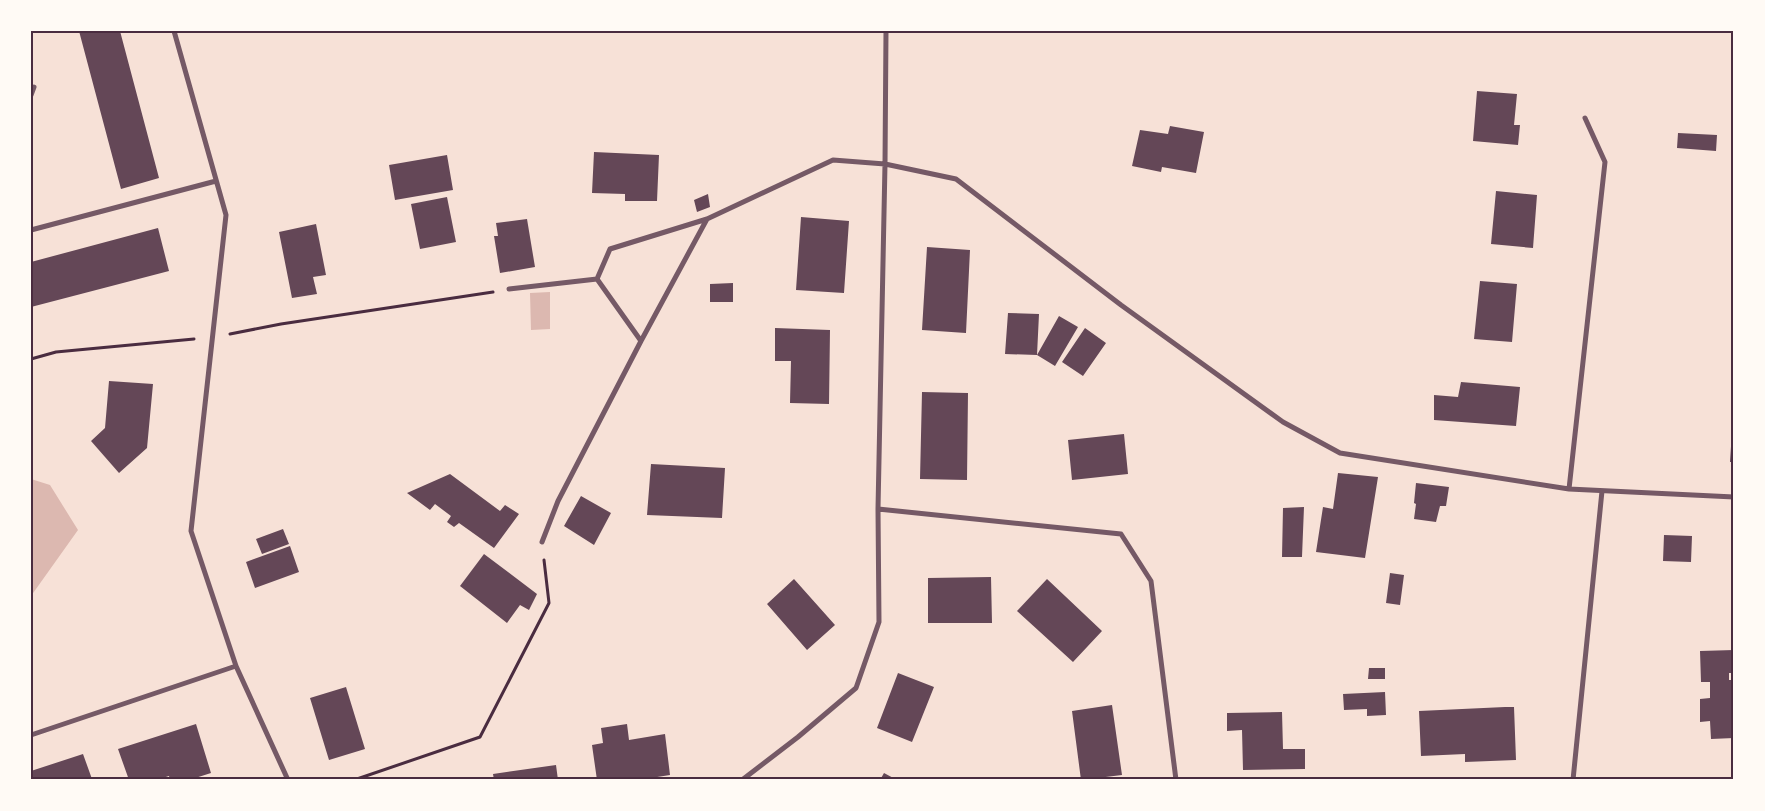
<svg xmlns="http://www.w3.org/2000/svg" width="1765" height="811" viewBox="0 0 1765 811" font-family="Lato,sans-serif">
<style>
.water{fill:#dcb8b0}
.building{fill:#644757}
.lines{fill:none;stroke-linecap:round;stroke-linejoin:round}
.path{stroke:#4a2c40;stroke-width:3}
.minor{stroke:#755966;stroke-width:5}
.neatline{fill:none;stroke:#4a2c40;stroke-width:2}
</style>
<rect width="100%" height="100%" fill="#f7e1d7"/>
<path class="water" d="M 550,292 L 550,329 L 531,330 L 530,293 Z
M 31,479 L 50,485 L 78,530 L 31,596 Z"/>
<path class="building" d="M 79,31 L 120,31 L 159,178 L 121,189 Z
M 1477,91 L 1517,94 L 1514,125 L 1520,125 L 1518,145 L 1473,141 Z
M 1170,126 L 1204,132 L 1196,173 L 1162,167 L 1161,172 L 1132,166 L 1140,130 L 1168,134 Z
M 1678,133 L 1717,135 L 1716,151 L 1677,148 Z
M 594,152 L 659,155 L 657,201 L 625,201 L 625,194 L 592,193 Z
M 447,155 L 453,190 L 395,200 L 389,165 Z
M 1496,191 L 1537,195 L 1533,248 L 1491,244 Z
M 708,194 L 710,207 L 697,212 L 694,200 Z
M 447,197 L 456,242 L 420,249 L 411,204 Z
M 801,217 L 849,221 L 844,293 L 796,290 Z
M 527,219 L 535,267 L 500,273 L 494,236 L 498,236 L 496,223 Z
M 316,224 L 326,275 L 313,277 L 317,294 L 292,298 L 279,232 Z
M 158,228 L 169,271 L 31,307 L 31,262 Z
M 927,247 L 970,250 L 966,333 L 922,330 Z
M 1480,281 L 1517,284 L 1512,342 L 1474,339 Z
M 733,283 L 733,302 L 710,302 L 710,284 Z
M 1008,313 L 1039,314 L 1037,355 L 1059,316 L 1078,327 L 1055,366 L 1037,355 L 1005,354 Z
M 775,328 L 830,330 L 829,404 L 790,403 L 791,361 L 775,361 Z
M 1085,328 L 1106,343 L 1083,376 L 1062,362 Z
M 109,381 L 153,384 L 147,448 L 119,473 L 91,441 L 105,428 Z
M 1461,382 L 1520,387 L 1516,426 L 1434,420 L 1434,395 L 1458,397 Z
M 922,392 L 968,393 L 967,480 L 920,479 Z
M 1732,431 L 1734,431 L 1734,462 L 1730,462 Z
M 1124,434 L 1128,474 L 1072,480 L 1068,440 Z
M 651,464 L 725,468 L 722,518 L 647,515 Z
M 1338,473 L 1378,477 L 1365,558 L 1316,552 L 1323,507 L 1333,509 Z
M 450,474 L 500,511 L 505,505 L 519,514 L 494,548 L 459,523 L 454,527 L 447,522 L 451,516 L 435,504 L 430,510 L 407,493 Z
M 1416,483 L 1449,487 L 1446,506 L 1440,506 L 1436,522 L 1414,519 L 1416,504 L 1414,503 Z
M 581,496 L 611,513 L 594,545 L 564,526 Z
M 1304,507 L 1302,557 L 1282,557 L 1283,508 Z
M 283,529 L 289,544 L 262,554 L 256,539 Z
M 1664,535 L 1692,536 L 1691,562 L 1663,561 Z
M 290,546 L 299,572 L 255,588 L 246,562 Z
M 484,554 L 537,594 L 529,610 L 520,605 L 507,623 L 460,586 Z
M 1390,573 L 1404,575 L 1400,605 L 1386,603 Z
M 991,577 L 992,623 L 928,623 L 928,578 Z
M 794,579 L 835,625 L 807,650 L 767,604 Z
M 1047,579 L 1102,631 L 1073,662 L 1017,611 Z
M 1734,650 L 1734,673 L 1729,673 L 1729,680 L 1734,680 L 1734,738 L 1711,739 L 1710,721 L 1700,722 L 1700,699 L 1710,698 L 1710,682 L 1701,682 L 1700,651 Z
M 1369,668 L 1385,668 L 1385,679 L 1368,679 Z
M 898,673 L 934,687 L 912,742 L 877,728 Z
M 346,687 L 365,749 L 329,760 L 310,698 Z
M 1385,692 L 1386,715 L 1367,716 L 1367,709 L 1344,710 L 1343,694 Z
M 1112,705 L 1122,775 L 1081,780 L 1072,711 Z
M 1505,707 L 1514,707 L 1516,760 L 1465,762 L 1465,754 L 1421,756 L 1419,711 Z
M 1282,712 L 1283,749 L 1305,749 L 1305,769 L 1243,770 L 1242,730 L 1227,731 L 1227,713 Z
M 196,724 L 211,773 L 189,780 L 170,780 L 169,776 L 156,780 L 129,780 L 118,749 Z
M 627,724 L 629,740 L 665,734 L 670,775 L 638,780 L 597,780 L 592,745 L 603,743 L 601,728 Z
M 83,754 L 92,779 L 31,780 L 31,771 Z
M 556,765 L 558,780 L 494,780 L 493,774 Z
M 884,773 L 897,780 L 880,780 Z"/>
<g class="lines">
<path class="path" d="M 230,334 L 281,324 L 493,292
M 31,359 L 56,352 L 194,339
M 354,780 L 480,737 L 549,603 L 544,560"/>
<path class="minor" d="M 174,31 L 226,215 L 191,531 L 236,666 L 288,780
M 886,31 L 885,164 L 956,179 L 1121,305 L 1283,422 L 1340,453 L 1569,489 L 1734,497
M 31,95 L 34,87
M 31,230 L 216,181
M 597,279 L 641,341 L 707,219
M 509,289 L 597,279 L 610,249 L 707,219 L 833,160 L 885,164 L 878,509 L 879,622 L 856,688 L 798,737 L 742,780
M 1569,489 L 1605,162 L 1585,118
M 878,509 L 1121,534 L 1151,581 L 1176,780
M 542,542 L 558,501 L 641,341
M 31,735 L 236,666
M 1573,780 L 1602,491"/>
</g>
<rect width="1765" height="811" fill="none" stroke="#fffaf5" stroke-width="65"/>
<rect x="32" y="32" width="1700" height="746" class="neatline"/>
</svg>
